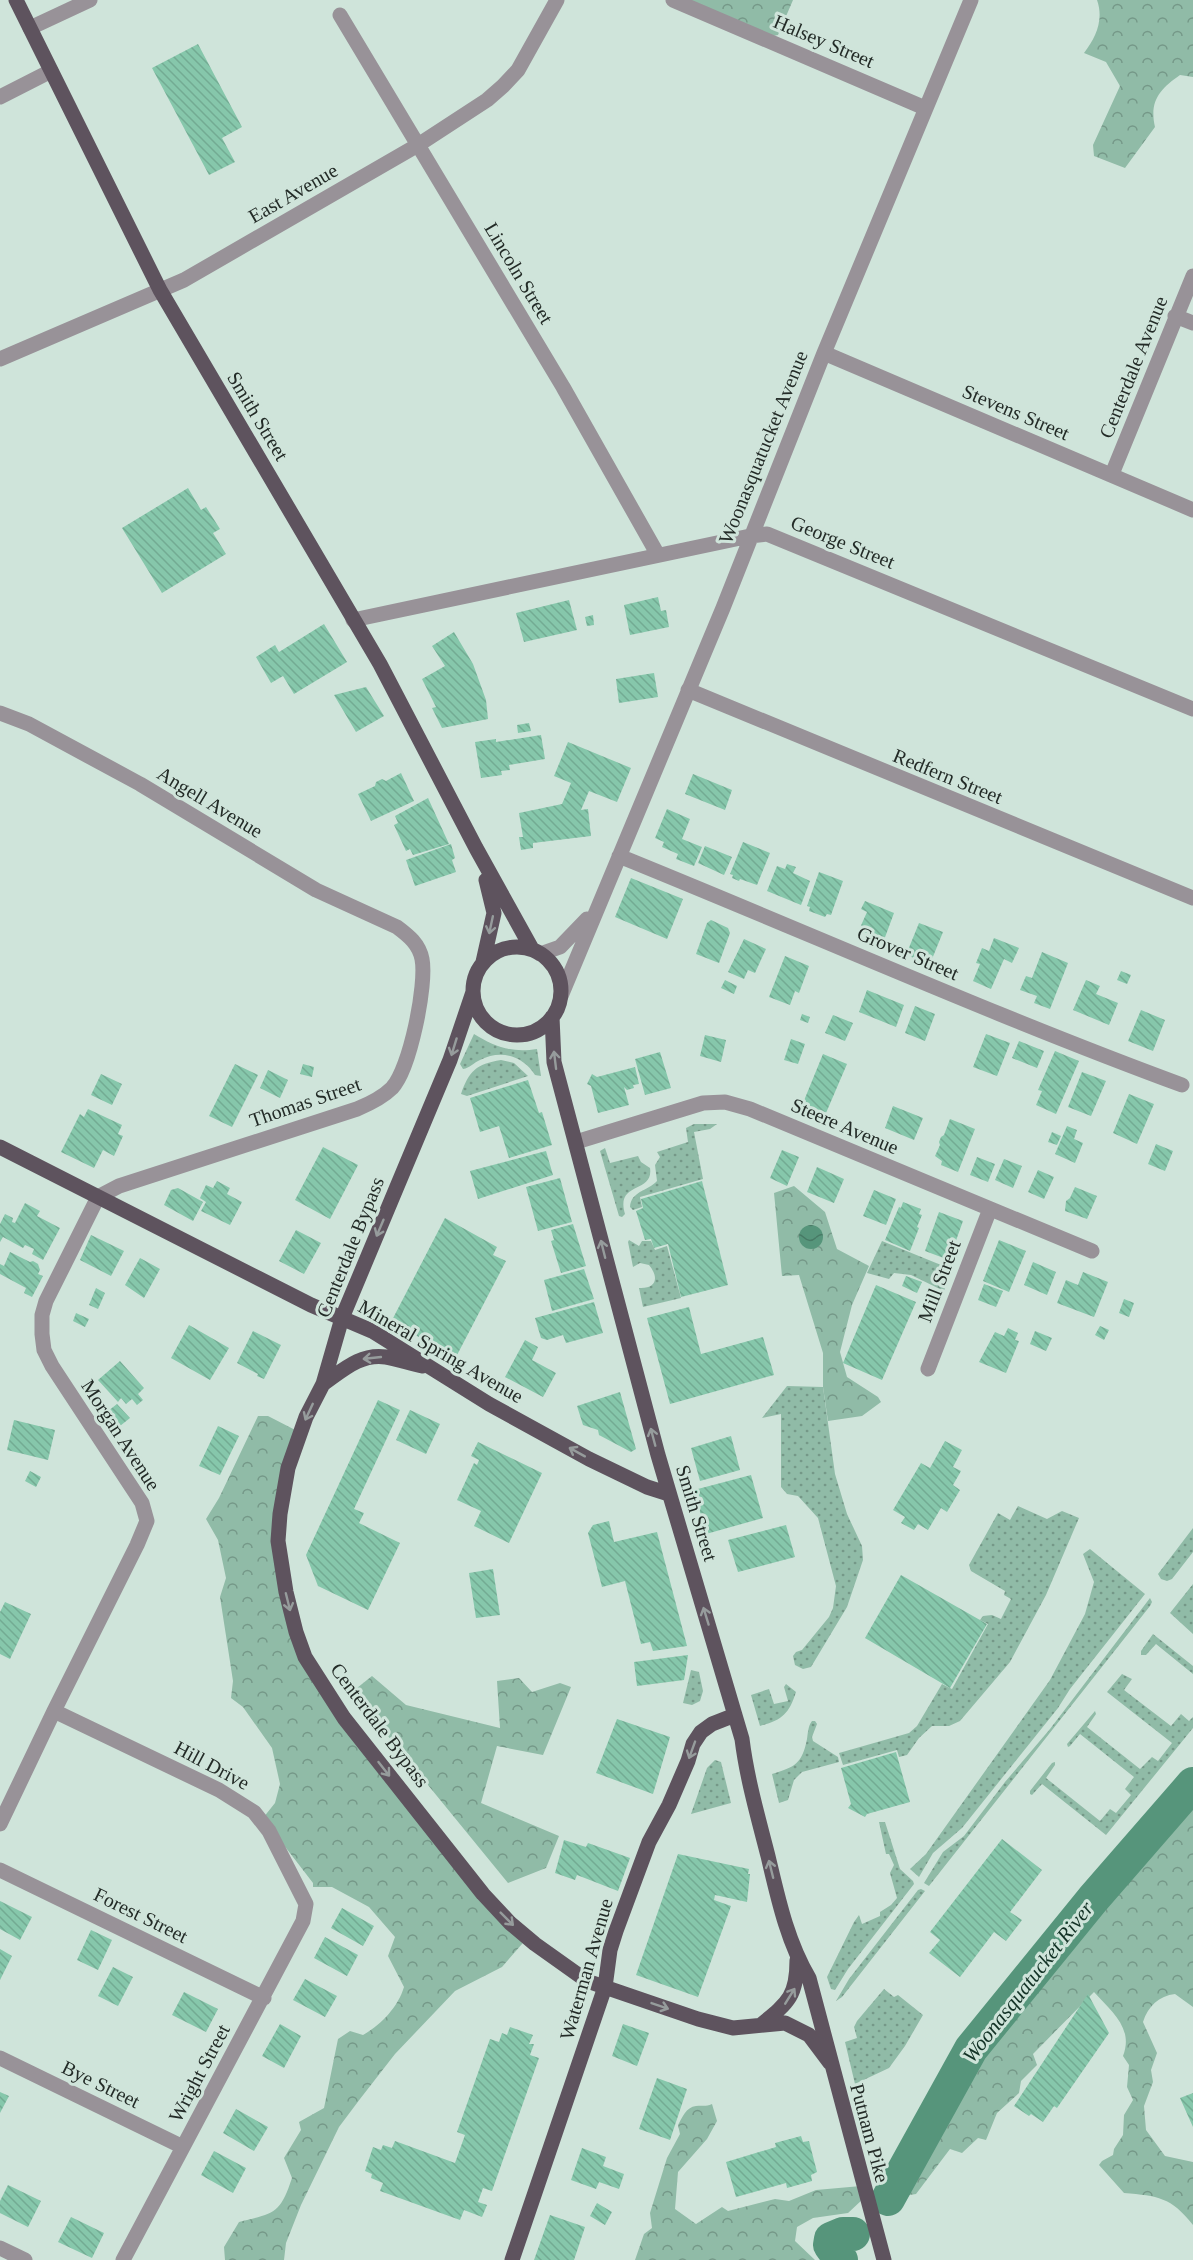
<svg xmlns="http://www.w3.org/2000/svg" width="1193" height="2260" font-family="Georgia,serif">
<style>
.grass{fill:url(#grass-dots)}
.forest{fill:url(#forest-crowns)}
.water{fill:url(#water-waves)}
.lines{fill:none;stroke-linecap:round;stroke-linejoin:round}
.river{stroke:#56957b;stroke-width:34}
.building{fill:url(#building-back-hatch)}
.minor{stroke:#989298;stroke-width:15}
.major{stroke:#5e535e;stroke-width:15}
.oneway{stroke:#969c9c}
.labels{text-anchor:middle;stroke-width:6;stroke-linejoin:round;paint-order:stroke}
.street-label{font-size:20px;fill:#232b27;stroke:#cfe4da}
.water-label{font-size:21px;font-style:italic;fill:#133226;stroke:#cfe4da}
</style>
<defs>
<pattern id="grass-dots" width="8" height="8" patternUnits="userSpaceOnUse" patternTransform="scale(1.5)"><rect width="8" height="8" fill="#90bba7"/><path d="M2 2h.1M6 6h.1" fill="none" stroke="#759888" stroke-width="1.8" stroke-linecap="round"/></pattern>
<pattern id="forest-crowns" width="20" height="18" patternUnits="userSpaceOnUse" patternTransform="scale(1.5)"><rect width="20" height="18" fill="#90bba7"/><path d="M2 6a3 3 0 1 1 6 0M12 15a3 3 0 1 1 6 0" fill="none" stroke="#759888"/></pattern>
<pattern id="water-waves" width="16" height="10" patternUnits="userSpaceOnUse" patternTransform="scale(1.5)"><rect width="16" height="10" fill="#56957b"/><path d="M0 5q4-4 8 0t8 0" fill="none" stroke="#477a65"/></pattern>
<pattern id="building-back-hatch" width="6" height="6" patternUnits="userSpaceOnUse" patternTransform="scale(1.5)"><rect width="6" height="6" fill="#86c7ab"/><path d="M-1 5l2 2M0 0l6 6M5-1l2 2" fill="none" stroke="#73ab93"/></pattern>
</defs>
<rect width="100%" height="100%" fill="#cfe4da"/>
<path class="grass" d="M474 1034C495 1047 512 1053 537 1049L541 1076 535 1075C523 1056 501 1049 480 1060 473 1063 470 1068 463 1069L460 1064Z
M501 1060 514 1063 528 1076 467 1096 461 1094C469 1071 476 1064 501 1060Z
M694 1124H717L710 1129 694 1132 703 1179 640 1197 642 1207 633 1210 630 1207C631 1191 648 1191 657 1181L655 1165 660 1157 657 1152 688 1142 686 1128Z
M605 1148 610 1163 638 1156 641 1162 650 1168C654 1194 615 1181 625 1214L622 1217 619 1216 600 1151Z
M629 1240 639 1246 642 1241H651L655 1250 667 1246 681 1298 643 1307 639 1288C657 1289 659 1277 649 1265L640 1263 633 1267 628 1242Z
M882 1241 941 1265 940 1272 949 1276 944 1291 911 1275 894 1273 889 1279 867 1273Z
M787 1386 823 1387 835 1474 847 1514 862 1546 863 1560 847 1607 811 1667 803 1669 795 1665 793 1656 796 1652 802 1650 829 1617 833 1608 836 1586 818 1518 798 1496 787 1494 781 1487V1414L762 1418Z
M1018 1506 1047 1519 1062 1511 1079 1518 1046 1595 1010 1662 960 1721 949 1726H932L919 1738 907 1755 899 1757 897 1750 843 1765 839 1753 909 1733 917 1726 942 1684 952 1689 988 1624 980 1620 983 1616 992 1615 1001 1619 1011 1599 1004 1595 1005 1591 971 1571 969 1565 998 1513 1010 1520Z
M1193 1528V1552L1172 1579 1167 1581 1161 1579 1158 1574Z
M1090 1549 1145 1594 1070 1689 1058 1708 962 1828 933 1853 919 1877 910 1869 926 1854 1050 1680 1085 1614 1094 1582 1083 1554Z
M1193 1584V1634L1170 1613Z
M1150 1598 1152 1602 1150 1606 929 1886 924 1883 943 1852 964 1836 1005 1782 1050 1729Z
M1153 1634 1193 1666V1674L1156 1644 1146 1655H1141V1651Z
M691 1670 699 1672 703 1691 700 1701 692 1705 683 1703Z
M1122 1674 1132 1679 1124 1690 1171 1726 1181 1714 1189 1721 1193 1717V1728L1106 1835 1042 1784 1032 1795 1030 1794V1791L1052 1763 1055 1762V1765L1046 1778 1100 1821 1110 1809 1116 1813 1131 1795 1125 1789 1134 1777 1080 1734 1070 1746 1068 1747 1067 1744 1095 1711 1096 1714 1087 1727 1140 1769 1152 1757 1158 1761 1172 1743 1107 1692Z
M786 1684 796 1692C789 1714 782 1720 760 1726L751 1695 769 1689 774 1704 788 1701 784 1687Z
M812 1721H815L817 1724 812 1737 813 1741 838 1757 839 1762 802 1772 794 1780 788 1800 779 1803 772 1774C795 1767 802 1764 807 1739 808 1733 808 1726 812 1721Z
M715 1760 721 1762 731 1803 691 1814 707 1768Z
M879 1822H885L900 1869 913 1881 914 1884 848 1969 835 1990 831 1989 827 1977 854 1922 859 1915 862 1924 880 1916V1912L891 1905 897 1898 890 1873 894 1865 889 1854H886Z
M921 1889 925 1891 842 1997 836 2001 849 1979 918 1890Z
M884 1989 894 1997 898 1995 923 2015 905 2046 889 2068 855 2084 845 2042 857 2038 854 2027 857 2021Z"/>
<path class="forest" d="M689 0H793L778 35 773 36Z
M1097 0H1193V77L1180 75C1160 89 1149 101 1155 127L1125 168 1094 156 1093 145 1120 86 1106 62 1084 53C1096 37 1104 20 1097 0Z
M794 1186 825 1212 837 1249 869 1266 852 1305 840 1352 847 1377 878 1397 881 1402 862 1416 828 1421 823 1387V1353L799 1275 782 1276 774 1193Z
M258 1416H268L303 1434 283 1518 285 1583 309 1651 336 1700 503 1908 529 1936 502 1967 455 1991 395 2054 360 2099 339 2127 301 2205 286 2243 284 2260H225L224 2247 239 2222C275 2213 280 2214 292 2178L284 2158 301 2130 299 2122 324 2108 338 2039 350 2031 363 2035C381 2025 398 2007 404 1987L388 1956 395 1937 369 1907 332 1887H313V1883L263 1818 275 1803 280 1784 272 1748 243 1707 231 1698 233 1681 220 1597 226 1578 218 1540 206 1519 219 1498Z
M372 1676 406 1705 500 1728 497 1681 519 1678 532 1692 560 1683 571 1687 543 1755 497 1746 481 1803 559 1836 546 1868 508 1883 352 1692Z
M1193 1790V2007L1175 1994C1159 1996 1148 2006 1143 2022L1157 2053 1151 2070 1153 2082 1144 2106 1146 2130 1165 2156 1193 2162V2225C1171 2197 1158 2196 1124 2193L1099 2165 1102 2161 1113 2155 1114 2149 1123 2135 1124 2115 1133 2100 1127 2087 1129 2065 1123 2056C1134 2028 1111 2011 1094 1992L1033 2054 1037 2065 1021 2081 1019 2093 997 2113 986 2140 978 2138 962 2153 950 2149 916 2194 885 2199 913 2161 998 2021 1082 1912Z
M712 2104 717 2121 707 2139 678 2172 675 2209 696 2224 722 2207 728 2211 775 2199 789 2201 816 2190 861 2186 863 2199 848 2213 813 2218 797 2227 795 2241 815 2260H635L644 2234 652 2228 650 2213 667 2158 680 2134 678 2125C682 2118 686 2107 696 2106 703 2105 705 2107 712 2104Z"/>
<path class="water" d="M799 1237a12 12 0 1 1 24 0a12 12 0 1 1-24 0Z"/>
<g class="lines">
<path class="river" d="M888 2199 971 2049 1093 1899 1193 1784
M841 2260 830 2245 831 2239 843 2234H853"/>
</g>
<path class="building" d="M198 44 242 127 222 138 235 162 209 175 152 68Z
M188 488 201 510 206 507 220 529 213 533 226 554 162 593 122 528Z
M658 597 661 611 666 610 669 627 630 635 624 605Z
M569 600 577 630 524 642 516 613Z
M593 615 594 625 587 626 585 617Z
M324 624 347 662 294 694 283 676 271 683 256 657 275 645 279 652Z
M454 632 473 664 486 700 488 719 442 728 432 708 436 707 422 679 445 666 432 646Z
M654 673 658 697 619 703 616 679Z
M366 687 384 716 356 732 334 695Z
M529 723 531 731 518 733 517 725Z
M541 735 545 759 509 765 510 770 501 771 502 775 481 778 475 742 496 739V742Z
M568 742 631 768 617 802 589 791 581 810 588 809 591 836 533 843V848L521 850 519 837H523L519 813 562 804 571 783 554 776Z
M401 773 414 801 371 821 358 794 375 786 376 782 382 779 386 781Z
M693 774 732 790 725 810 685 794Z
M428 798 449 844 413 855 410 849 406 851 394 825 398 823 395 816Z
M667 809 690 819 682 839 702 847 694 866 676 859 678 854 662 847 664 842 655 838Z
M743 842 770 853 757 885 740 879 739 881 732 878 733 875 730 874Z
M451 844 455 858 452 860 456 872 415 886 406 860Z
M705 846 732 857 724 875 698 863Z
M787 864 796 867 793 873 810 881 801 905 767 891 777 866 785 869Z
M819 872 843 881 831 915 827 914 825 917 809 911 810 907 807 906Z
M631 878 683 899 667 939 615 917Z
M865 901 894 913 884 940 859 930 867 912 861 909Z
M711 920 728 928 730 933 719 963 696 954 707 923Z
M919 923 943 932 930 964 906 955Z
M994 938 1019 948 1012 963 1004 959 991 989 973 981 980 964 976 963 982 948 989 951Z
M744 939 766 949 755 973 748 970 744 979 728 972Z
M1042 952 1068 963 1050 1009 1034 1003 1037 996 1020 990 1026 976 1032 978Z
M785 956 809 966 799 993 795 991 790 1005 769 997Z
M1121 971 1131 975 1127 984 1117 980Z
M725 980 737 986 734 994 721 988Z
M1086 980 1100 986 1096 994 1118 1003 1109 1025 1073 1010Z
M867 990 904 1005 896 1027 859 1012Z
M915 1006 935 1014 925 1041 905 1033Z
M1141 1010 1165 1020 1153 1051 1128 1041Z
M802 1014 810 1017 808 1023 800 1020Z
M833 1015 853 1023 845 1041 825 1033Z
M986 1034 1010 1043 997 1076 973 1067Z
M705 1035 726 1040 721 1062 700 1056Z
M791 1039 805 1044 798 1064 784 1060Z
M1019 1041 1044 1051 1037 1068 1012 1058Z
M1055 1051 1079 1061 1056 1114 1036 1105 1042 1091 1038 1090Z
M660 1052 671 1088 645 1095 635 1059Z
M823 1054 847 1064 826 1113 803 1103Z
M235 1064 258 1075 232 1127 209 1116Z
M303 1064 314 1067 312 1077 300 1074Z
M635 1067 639 1084 633 1085 634 1088 627 1090 624 1087 629 1105 598 1113 591 1086 587 1084 592 1074 597 1077Z
M268 1070 288 1080 280 1098 260 1088Z
M1082 1072 1106 1081 1091 1116 1068 1107Z
M101 1074 122 1084 112 1105 91 1095Z
M528 1080 539 1113 542 1112 552 1145 509 1158 499 1126 480 1132 470 1098Z
M1129 1094 1154 1104 1137 1144 1113 1133Z
M893 1106 923 1118 914 1140 885 1128Z
M88 1109 122 1125 118 1134 123 1136 114 1156 103 1150 94 1168 61 1152 80 1114 84 1117Z
M950 1119 975 1129 958 1172 941 1165 942 1161 935 1156 940 1145 939 1142 941 1137 944 1135Z
M1067 1126 1077 1130 1074 1139 1083 1143 1075 1163 1055 1154Z
M1052 1132 1061 1136 1057 1145 1048 1142Z
M1156 1144 1173 1151 1165 1171 1148 1164Z
M323 1147 358 1165 330 1219 295 1200Z
M782 1150 799 1157 787 1186 770 1178Z
M546 1151 553 1175 478 1199 470 1171Z
M977 1157 995 1164 988 1182 970 1175Z
M1004 1159 1022 1166 1013 1188 995 1180Z
M817 1167 844 1179 834 1203 807 1192Z
M1038 1170 1054 1177 1044 1199 1028 1192Z
M560 1178 572 1222 538 1231 526 1187Z
M217 1181 230 1188 227 1194 242 1202 230 1225 201 1211 206 1202 200 1198 206 1185 213 1188Z
M702 1181 728 1285 681 1297 668 1244 654 1248 651 1239 645 1240 636 1211 643 1208 641 1199Z
M1075 1187 1097 1196 1087 1219 1065 1211 1066 1201 1070 1198Z
M178 1188 203 1202 193 1221 164 1205 171 1190Z
M874 1190 896 1199 886 1225 863 1216Z
M903 1202 921 1209 919 1214 922 1215 917 1227 919 1228 910 1251 885 1240 899 1207 901 1208Z
M25 1203 40 1211 37 1216 60 1228 43 1260 32 1254 34 1249 25 1245 23 1248 3 1237 0 1242V1224L5 1214 13 1218 12 1222 15 1223Z
M939 1212 963 1221 949 1260 925 1251Z
M445 1218 497 1247 493 1255 506 1261 456 1357 391 1322Z
M573 1224 586 1266 561 1273 551 1241 554 1240 551 1230Z
M296 1230 321 1243 304 1274 279 1261Z
M91 1235 124 1251 111 1276 80 1260Z
M999 1240 1026 1251 1009 1292 983 1281Z
M10 1252 30 1262 33 1261 38 1264 40 1270 38 1274 43 1276 32 1297 24 1293 26 1288 0 1274V1264L4 1266Z
M140 1258 160 1269 144 1298 125 1285Z
M1033 1262 1056 1272 1047 1295 1024 1285Z
M584 1269 594 1299 552 1311 544 1280Z
M1083 1272 1108 1282 1094 1317 1057 1303 1066 1280 1078 1285Z
M906 1276 922 1282 917 1293 902 1286Z
M984 1284 1003 1291 996 1307 978 1300Z
M876 1285 916 1302 882 1380 843 1363Z
M96 1288 105 1293 98 1309 89 1305Z
M1124 1299 1134 1303 1129 1317 1119 1313Z
M594 1302 603 1333 566 1343 563 1335 547 1340 541 1338 535 1318Z
M689 1307 701 1354 763 1337 774 1375 670 1404 647 1318Z
M76 1313 89 1319 85 1327 73 1321Z
M189 1325 229 1348 210 1380 171 1358Z
M1100 1326 1109 1330 1104 1340 1095 1335Z
M1008 1328 1018 1333 1015 1340 1019 1341 1006 1373 979 1362 995 1332 1004 1336Z
M253 1331 281 1345 264 1379 257 1376 258 1374 237 1363Z
M1035 1331 1052 1338 1046 1351 1030 1344Z
M525 1340 538 1347 532 1360 556 1373 543 1397 505 1377Z
M120 1361 144 1388 138 1394 143 1400 137 1405 132 1399 126 1404 121 1398 118 1402 98 1380Z
M620 1392 636 1449 631 1452 599 1435 598 1430 583 1425 577 1406Z
M378 1400 400 1410 354 1509 364 1513 359 1523 400 1543 368 1610 318 1586 306 1555Z
M117 1404 130 1418 120 1426 108 1411Z
M410 1410 440 1424 426 1454 396 1440Z
M14 1420 55 1430 48 1460 7 1450Z
M218 1426 239 1436 220 1475 199 1466Z
M731 1436 740 1470 700 1481 691 1448Z
M945 1441 962 1450 953 1467 961 1471 953 1485 960 1490 947 1512 941 1508 928 1530 918 1524 914 1530 901 1523 905 1517 893 1510 921 1463 930 1468Z
M478 1442 542 1473 509 1543 474 1526 481 1511 457 1500 474 1463 477 1465 479 1460 471 1456Z
M30 1471 41 1477 36 1487 25 1481Z
M751 1475 763 1518 706 1534 694 1490Z
M609 1521 614 1542 657 1532 687 1646 653 1651 650 1642 641 1644 625 1581 602 1587 588 1533 593 1525Z
M786 1525 795 1557 738 1572 728 1540Z
M493 1569 500 1615 476 1618 469 1573Z
M901 1575 987 1624 950 1688 865 1638Z
M5 1602 31 1614 10 1659 0 1654V1612Z
M688 1655 684 1680 637 1686 634 1662Z
M617 1719 670 1737 653 1794 596 1773Z
M896 1752 910 1802 867 1814 865 1817 848 1808 851 1804 841 1768Z
M1002 1839 1042 1870 1010 1912 1022 1920 1006 1941 994 1932 960 1977 929 1953 940 1940 930 1932Z
M564 1840 586 1847 588 1843 630 1858 618 1891 577 1875 575 1880 555 1873Z
M678 1854 749 1869 748 1874H750L747 1902 715 1895 714 1900 731 1906 698 1997 636 1975Z
M0 1901 32 1917 20 1940 0 1929Z
M342 1908 374 1926 363 1946 331 1928Z
M91 1930 112 1940 98 1970 77 1960Z
M325 1937 358 1955 347 1976 314 1958Z
M0 1949 12 1956 0 1980Z
M113 1967 133 1977 118 2006 98 1996Z
M305 1979 337 1996 325 2017 293 2000Z
M184 1992 218 2009 206 2032 172 2015Z
M1088 1994 1109 2033 1057 2108 1054 2106 1043 2122 1031 2114 1029 2116 1014 2106Z
M280 2024 301 2036 284 2068 262 2056Z
M623 2024 649 2033 637 2066 612 2056Z
M510 2027 533 2035 529 2044H534L530 2055 539 2058 492 2191 483 2188 478 2202 487 2205 482 2217 464 2210 460 2220 380 2191 383 2183 371 2178 372 2174 365 2171 373 2147 381 2150 383 2145 392 2148 395 2141 455 2163 465 2135 457 2132 490 2039 499 2042 502 2033 507 2035Z
M657 2078 687 2089 670 2140 639 2129Z
M0 2092 9 2096 0 2113Z
M1193 2093V2127L1180 2098Z
M236 2109 268 2127 254 2151 223 2133Z
M801 2136 803 2142 809 2141 817 2172 811 2175 812 2181 787 2188 786 2183 736 2197 726 2162 776 2147 775 2143Z
M582 2148 606 2157 603 2166 624 2174 619 2189 599 2182 596 2189 571 2180Z
M214 2151 246 2168 233 2193 201 2175Z
M8 2185 41 2201 28 2227 0 2213V2201Z
M597 2203 612 2212 605 2225 590 2216Z
M550 2215 585 2227 574 2260H534Z
M71 2217 104 2233 92 2258 58 2242Z"/>
<g class="lines">
<path class="minor" d="M673 0 925 108
M340 15 563 387 658 555
M30 28 90 0
M0 97 51 71
M1175 316 1193 323
M824 353 1193 510
M0 359 184 280 418 145 487 100 503 86 518 70 557 0
M1112 474 1193 276
M353 620 750 536 767 534 1193 709
M688 690 1193 898
M0 713 29 724 140 784 316 890 397 927C409 936 419 944 422 959 427 984 410 1069 392 1088 383 1097 369 1104 357 1109L119 1186 98 1197 46 1301 42 1315V1334L44 1350 52 1366 142 1503 147 1521 137 1545 54 1711 0 1824
M619 856C807 932 992 1015 1182 1085
M540 954 560 947 587 919
M561 996 723 608 824 353 971 0
M576 1142 703 1103 725 1102 750 1109 1092 1251
M928 1369 990 1209
M54 1711 219 1790 254 1812 269 1831 306 1904 303 1921 123 2260
M0 1870 264 1998
M0 2058 183 2147
M0 2248 25 2260"/>
<path class="major" d="M16 0 160 290 380 664 476 848 532 949
M473 991a44 44 0 1 1 88 0a44 44 0 1 1-88 0Z
M483 962 494 913 486 880
M473 992 450 1060 342 1318 323 1384 306 1417 288 1468 280 1514 278 1541 286 1592 296 1632 305 1657 344 1718 483 1894 510 1923 535 1944 587 1981 698 2019 733 2028 785 2023 809 2035 830 2063
M552 1017 554 1062 658 1455 742 1739C747 1779 758 1817 768 1856 778 1898 787 1941 809 1978L884 2260
M0 1147 311 1305 372 1331 489 1404 589 1459 647 1487 669 1494
M323 1384C343 1370 361 1353 386 1357 399 1359 411 1364 423 1366
M762 2024C789 2002 797 1995 797 1960
M512 2260 605 1987 610 1950 616 1931 649 1842 669 1805 688 1761 693 1744 701 1732 712 1724 735 1715"/>
</g>
<defs><path id="oneway-shaft" d="M-6 0H5M1.5-3L5.5 0L1.5 3" fill="none" stroke-width="1.6" stroke-linecap="round" stroke-linejoin="round" transform="scale(1.5)"/></defs>
<g class="oneway">
<use href="#oneway-shaft" transform="translate(491 925) rotate(102)"/>
<use href="#oneway-shaft" transform="translate(454 1047) rotate(107)"/>
<use href="#oneway-shaft" transform="translate(555 1060) rotate(-97)"/>
<use href="#oneway-shaft" transform="translate(380 1228) rotate(113)"/>
<use href="#oneway-shaft" transform="translate(603 1249) rotate(-104)"/>
<use href="#oneway-shaft" transform="translate(372 1358) rotate(174)"/>
<use href="#oneway-shaft" transform="translate(309 1412) rotate(115)"/>
<use href="#oneway-shaft" transform="translate(653 1437) rotate(-105)"/>
<use href="#oneway-shaft" transform="translate(577 1452) rotate(-151)"/>
<use href="#oneway-shaft" transform="translate(288 1602) rotate(76)"/>
<use href="#oneway-shaft" transform="translate(706 1616) rotate(-107)"/>
<use href="#oneway-shaft" transform="translate(692 1750) rotate(110)"/>
<use href="#oneway-shaft" transform="translate(384 1769) rotate(52)"/>
<use href="#oneway-shaft" transform="translate(771 1869) rotate(-104)"/>
<use href="#oneway-shaft" transform="translate(507 1919) rotate(45)"/>
<use href="#oneway-shaft" transform="translate(790 1996) rotate(-58)"/>
<use href="#oneway-shaft" transform="translate(660 2006) rotate(19)"/>
</g>
<g class="labels">
<g class="street-label">
<text transform="translate(824 41) rotate(23)" y="7">Halsey Street</text>
<text transform="translate(293 193) rotate(-30)" y="7">East Avenue</text>
<text transform="translate(519 273) rotate(59)" y="7">Lincoln Street</text>
<text transform="translate(1133 367) rotate(-68)" y="7">Centerdale Avenue</text>
<text transform="translate(1016 412) rotate(23)" y="7">Stevens Street</text>
<text transform="translate(258 416) rotate(59)" y="7">Smith Street</text>
<text transform="translate(763 447) rotate(-68)" y="7">Woonasquatucket Avenue</text>
<text transform="translate(843 542) rotate(22)" y="7">George Street</text>
<text transform="translate(948 776) rotate(22)" y="7">Redfern Street</text>
<text transform="translate(210 802) rotate(31)" y="7">Angell Avenue</text>
<text transform="translate(908 953) rotate(23)" y="7">Grover Street</text>
<text transform="translate(305 1102) rotate(-19)" y="7">Thomas Street</text>
<text transform="translate(845 1126) rotate(23)" y="7">Steere Avenue</text>
<text transform="translate(350 1247) rotate(-68)" y="7">Centerdale Bypass</text>
<text transform="translate(939 1281) rotate(-69)" y="7">Mill Street</text>
<text transform="translate(441 1351) rotate(30)" y="7">Mineral Spring Avenue</text>
<text transform="translate(121 1435) rotate(57)" y="7">Morgan Avenue</text>
<text transform="translate(697 1513) rotate(73)" y="7">Smith Street</text>
<text transform="translate(380 1725) rotate(53)" y="7">Centerdale Bypass</text>
<text transform="translate(212 1765) rotate(28)" y="7">Hill Drive</text>
<text transform="translate(141 1915) rotate(26)" y="7">Forest Street</text>
<text transform="translate(586 1969) rotate(-74)" y="7">Waterman Avenue</text>
<text transform="translate(199 2073) rotate(-62)" y="7">Wright Street</text>
<text transform="translate(101 2084) rotate(26)" y="7">Bye Street</text>
<text transform="translate(870 2133) rotate(75)" y="7">Putnam Pike</text>
</g>
<g class="water-label">
<text transform="translate(1028 1982) rotate(-52)" y="7">Woonasquatucket River</text>
</g>
</g>
</svg>
